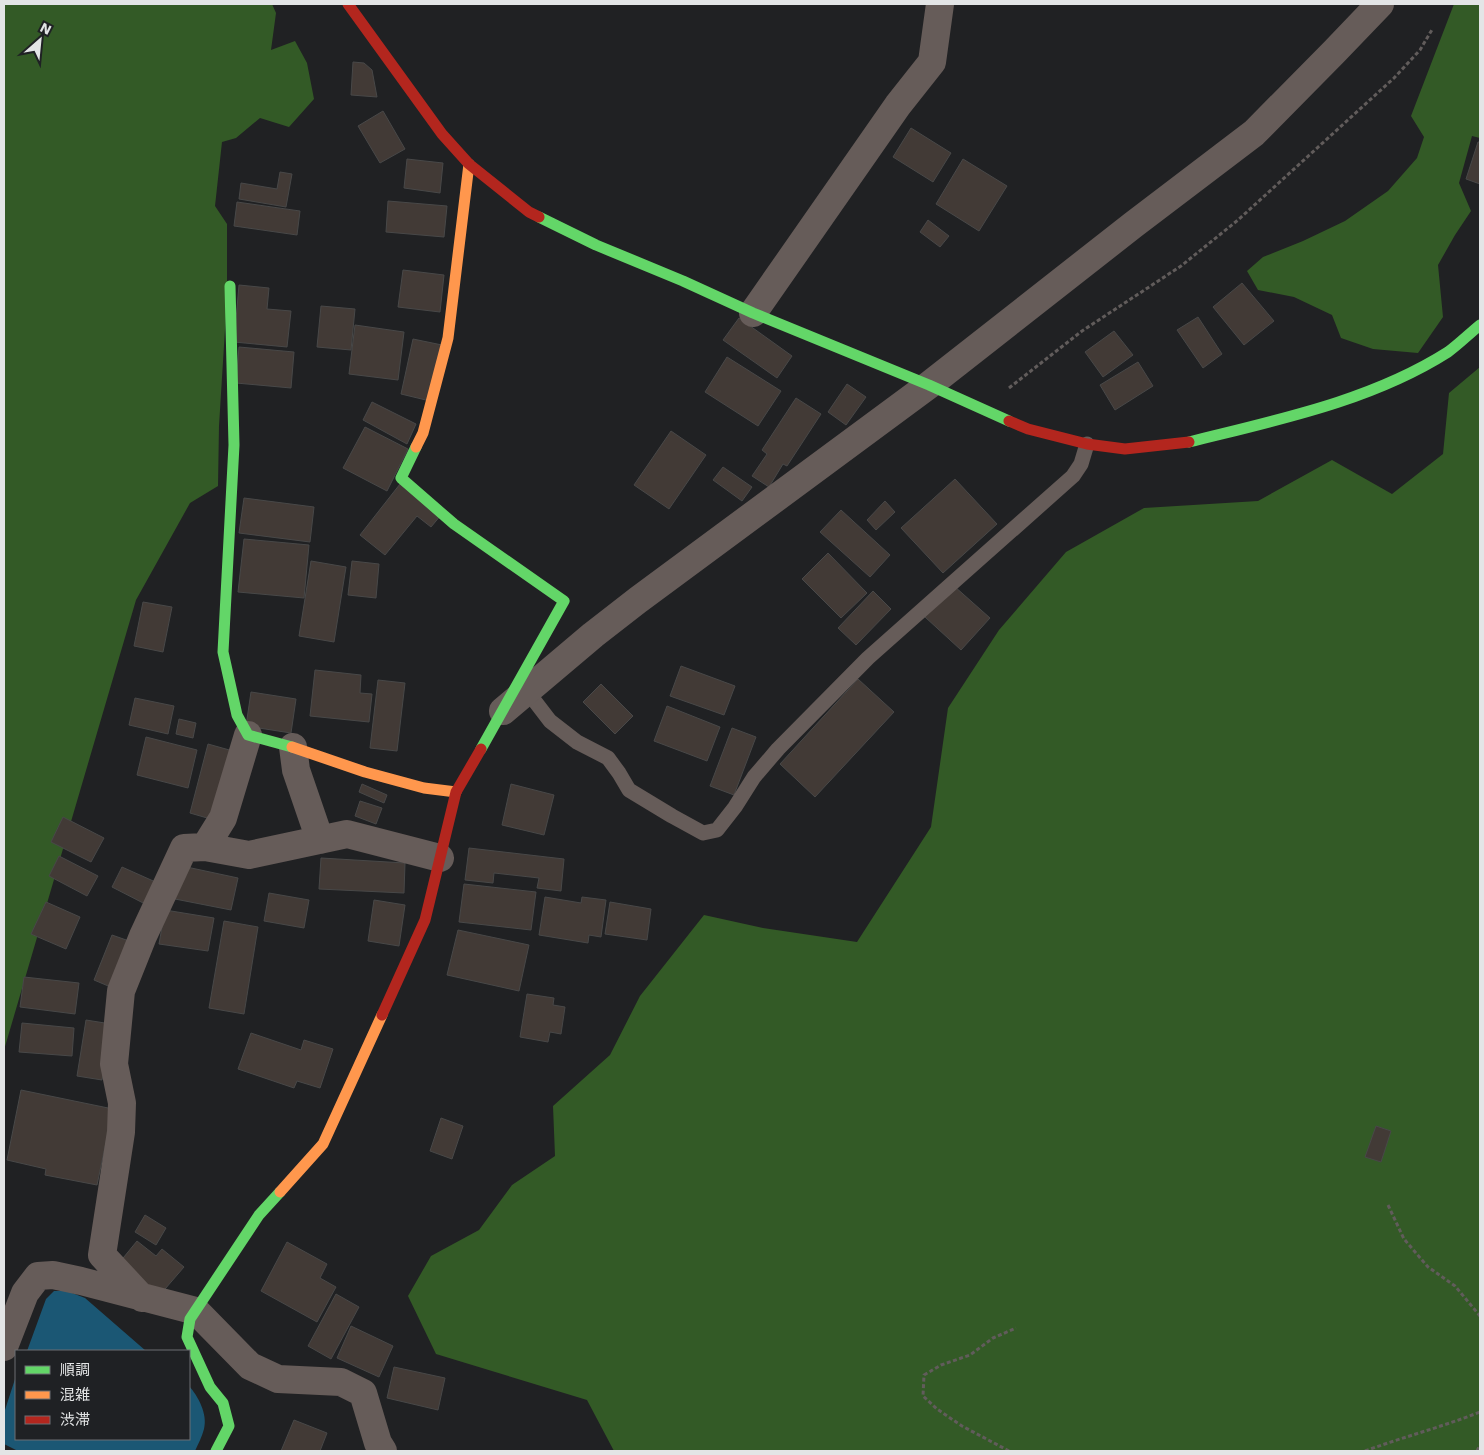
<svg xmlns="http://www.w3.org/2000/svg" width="1484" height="1455" font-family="'Work Sans','Noto Sans JP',sans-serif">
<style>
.forest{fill:#335a26}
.water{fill:#1b5774}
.building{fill:#423a36;stroke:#484848}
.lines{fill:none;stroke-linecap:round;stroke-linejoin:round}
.path{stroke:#615c5b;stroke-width:3;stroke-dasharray:4 2.5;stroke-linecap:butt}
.lane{stroke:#665c59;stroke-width:15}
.street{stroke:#665c59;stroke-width:28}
.fast{stroke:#63d668;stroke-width:11}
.slow{stroke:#ff974d;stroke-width:11}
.jam{stroke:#b3261e;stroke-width:11}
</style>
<rect width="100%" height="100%" fill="#202123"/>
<path class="forest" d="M4 4H272L276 13 271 50 295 41 307 63 314 99 289 127 260 118 236 138 222 142 215 206 227 224V297L219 426 218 486 190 503 136 600 4 1050Z
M1454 4H1480V138L1472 136 1459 183 1471 211 1455 235 1438 265 1443 317 1418 353 1373 349 1341 338 1332 315 1294 297 1258 290 1247 271 1263 257 1303 241 1345 221 1388 191 1417 158 1424 137 1411 116Z
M1480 367V1451H614L587 1400 436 1354 408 1296 431 1256 479 1230 512 1185 555 1156 553 1106 610 1055 640 996 704 915 763 928 857 942 931 827 948 708 999 630 1066 552 1144 508 1258 501 1332 460 1392 494 1443 454 1449 393Z"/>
<path class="water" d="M54 1291H67L85 1298 146 1351H27L46 1299Z
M16 1376V1439H189V1386C198 1396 208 1414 204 1429 202 1437 198 1444 195 1451H18L4 1444V1413Z"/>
<path class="building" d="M353 62 364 63 372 70 377 97 351 95Z
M383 111 405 149 380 163 358 126Z
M911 128 951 153 933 182 893 157Z
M1478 142H1480V184L1466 179Z
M407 159 443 163 440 193 404 188Z
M963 159 1007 186 979 231 936 204Z
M280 172 292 174 286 207 239 199 241 183 277 189Z
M388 201 447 206 444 237 386 232Z
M237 202 300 211 297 235 234 226Z
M928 220 949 236 940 247 920 232Z
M403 270 444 275 440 312 398 307Z
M1242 283 1274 321 1244 345 1213 307Z
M239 285 269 288 267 309 291 311 287 347 234 342Z
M321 306 355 309 351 350 317 347Z
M1198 317 1222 354 1203 368 1177 330Z
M739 318 792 356 777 378 723 340Z
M355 325 404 332 398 380 349 374Z
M1114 331 1133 355 1103 377 1085 352Z
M413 339 442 345 430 401 401 394Z
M239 347 294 352 291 388 236 383Z
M727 357 781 391 758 426 705 392Z
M1138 362 1153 386 1115 410 1100 385Z
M847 384 866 397 846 425 828 412Z
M796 398 821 414 787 466 783 464 769 487 752 476 767 454 762 450Z
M372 402 416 424 407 444 363 420Z
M365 427 408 449 387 491 343 468Z
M671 431 706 455 669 509 634 485Z
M723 467 752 487 742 501 713 480Z
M955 479 997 524 943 573 901 528Z
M400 484 441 515 431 527 417 516 385 555 360 535Z
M244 498 314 507 310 542 239 533Z
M885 501 895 512 876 530 867 520Z
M841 510 890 555 870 577 820 532Z
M244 539 309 545 304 598 238 592Z
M828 553 867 593 841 618 802 579Z
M311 561 346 567 334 642 299 636Z
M352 561 379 564 376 598 348 595Z
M954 586 990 618 961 650 925 617Z
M873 591 891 609 856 645 838 628Z
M143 602 172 607 163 652 134 646Z
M681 666 735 686 724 715 670 696Z
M315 670 361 675 360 693 372 694 369 722 310 716Z
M858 679 894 712 815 797 780 764Z
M378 680 405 683 397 751 370 748Z
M601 684 633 716 615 734 583 702Z
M251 692 296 699 291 733 246 726Z
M135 698 174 706 168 734 129 725Z
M667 706 720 727 707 761 654 741Z
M179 719 196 723 193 738 176 734Z
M732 728 756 737 734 795 710 786Z
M146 737 197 750 188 788 137 775Z
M208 744 233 751 214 820 190 813Z
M362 784 387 795 384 803 359 792Z
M511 784 554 795 544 835 502 825Z
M360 801 382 808 376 824 355 816Z
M63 817 104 838 91 862 51 842Z
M469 848 564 859 561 891 537 888 539 878 494 873 493 883 465 880Z
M59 856 98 876 87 896 49 876Z
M321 858 405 863 404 893 319 889Z
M182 866 238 878 231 910 175 899Z
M122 867 160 884 149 906 112 887Z
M464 884 536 892 531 930 459 922Z
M269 893 309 900 304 928 264 921Z
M545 897 581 903 582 897 606 900 601 937 589 935 588 943 539 935Z
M374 900 405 905 399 946 368 941Z
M46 902 80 917 66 949 31 934Z
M610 902 651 909 647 940 605 934Z
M165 910 214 918 208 951 159 944Z
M224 921 258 927 244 1014 209 1008Z
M458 930 529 945 519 991 447 975Z
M112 935 132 942 113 988 94 980Z
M24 977 79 983 75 1014 20 1007Z
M527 994 554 998 553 1005 565 1007 561 1034 550 1032 548 1042 520 1037Z
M86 1020 111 1024 102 1080 77 1076Z
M22 1023 74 1028 72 1056 19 1052Z
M251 1033 301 1050 304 1040 333 1049 320 1088 297 1081 294 1088 238 1069Z
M21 1090 113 1109 97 1185 45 1175 46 1169 7 1160Z
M441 1118 463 1126 452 1159 430 1151Z
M1376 1126 1391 1131 1381 1162 1365 1157Z
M145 1215 166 1228 156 1245 135 1232Z
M137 1241 156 1256 162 1249 184 1267 159 1296 119 1263Z
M287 1242 327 1264 320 1278 336 1287 317 1322 261 1291Z
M336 1294 359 1307 331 1359 308 1346Z
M351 1326 393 1346 379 1377 337 1358Z
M394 1367 445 1378 438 1410 387 1398Z
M294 1420 327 1433 320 1451H281Z"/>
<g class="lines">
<path class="path" d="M1009 388 1082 331 1181 266 1238 220 1394 78 1420 50 1433 28
M1388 1205 1404 1239 1428 1267 1455 1286 1480 1316
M1009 1451 962 1426 937 1409 923 1396 924 1375 941 1365 970 1355 993 1338 1016 1328
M1365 1451C1403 1437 1442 1427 1480 1412
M1477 1451 1480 1445"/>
<path class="lane" d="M527 691 550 721 577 742 608 758 619 773 629 790 672 816 703 833 717 830 735 807 754 777 778 749 868 658 1073 476 1081 464 1087 444"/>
<path class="street" d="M753 313 898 105 932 62 940 4
M503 711 593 635 638 600 929 385 1133 225 1254 133 1334 52 1380 4
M293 747 296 770 320 840
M205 847 249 855 347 834 440 858
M142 1298 102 1255 121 1132 122 1103 114 1064 121 991 143 936 184 848 205 847 223 818 248 735
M4 1347 25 1293 38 1276 53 1275 81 1281 196 1311 250 1366 278 1379 341 1382 363 1393 378 1443 383 1451"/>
<path class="fast" d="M539 217 596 245 683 281 753 313 929 385 1009 421
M230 286 234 445 223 652 237 715 248 735 292 747
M1189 442C1277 420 1371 401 1448 352 1459 344 1469 334 1480 325
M416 447 401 478 454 524 564 601 481 749
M216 1451 229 1426 223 1403 210 1387 187 1337 190 1319 259 1215 280 1192"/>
<path class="slow" d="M416 447 423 433 448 338 469 164
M292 747 365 772 424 788 456 792
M280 1192 323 1144 382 1015"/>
<path class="jam" d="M348 4 442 134 469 164 529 212 539 217
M1009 421 1028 429 1087 444 1125 449 1189 442
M382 1015 425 920 456 792 481 749"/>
</g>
<rect width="1484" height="1455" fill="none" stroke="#e3e5e6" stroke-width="10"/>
<rect x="15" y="1350" width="175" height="90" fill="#1f2124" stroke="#6d6f72"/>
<rect x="25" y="1366" width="25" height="8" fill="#63d668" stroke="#6d6f72"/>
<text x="60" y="1375" font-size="15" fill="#e3e5e6">順調</text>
<rect x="25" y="1391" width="25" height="8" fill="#ff974d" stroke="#6d6f72"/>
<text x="60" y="1400" font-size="15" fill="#e3e5e6">混雑</text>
<rect x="25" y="1416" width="25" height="8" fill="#b3261e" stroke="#6d6f72"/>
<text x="60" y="1425" font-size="15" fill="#e3e5e6">渋滞</text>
<g transform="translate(40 40) rotate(27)" stroke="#1f2124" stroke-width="4" paint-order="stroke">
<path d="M0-4L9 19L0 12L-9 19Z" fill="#e3e5e6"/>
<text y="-8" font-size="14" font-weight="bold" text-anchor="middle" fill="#e3e5e6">N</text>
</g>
</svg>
